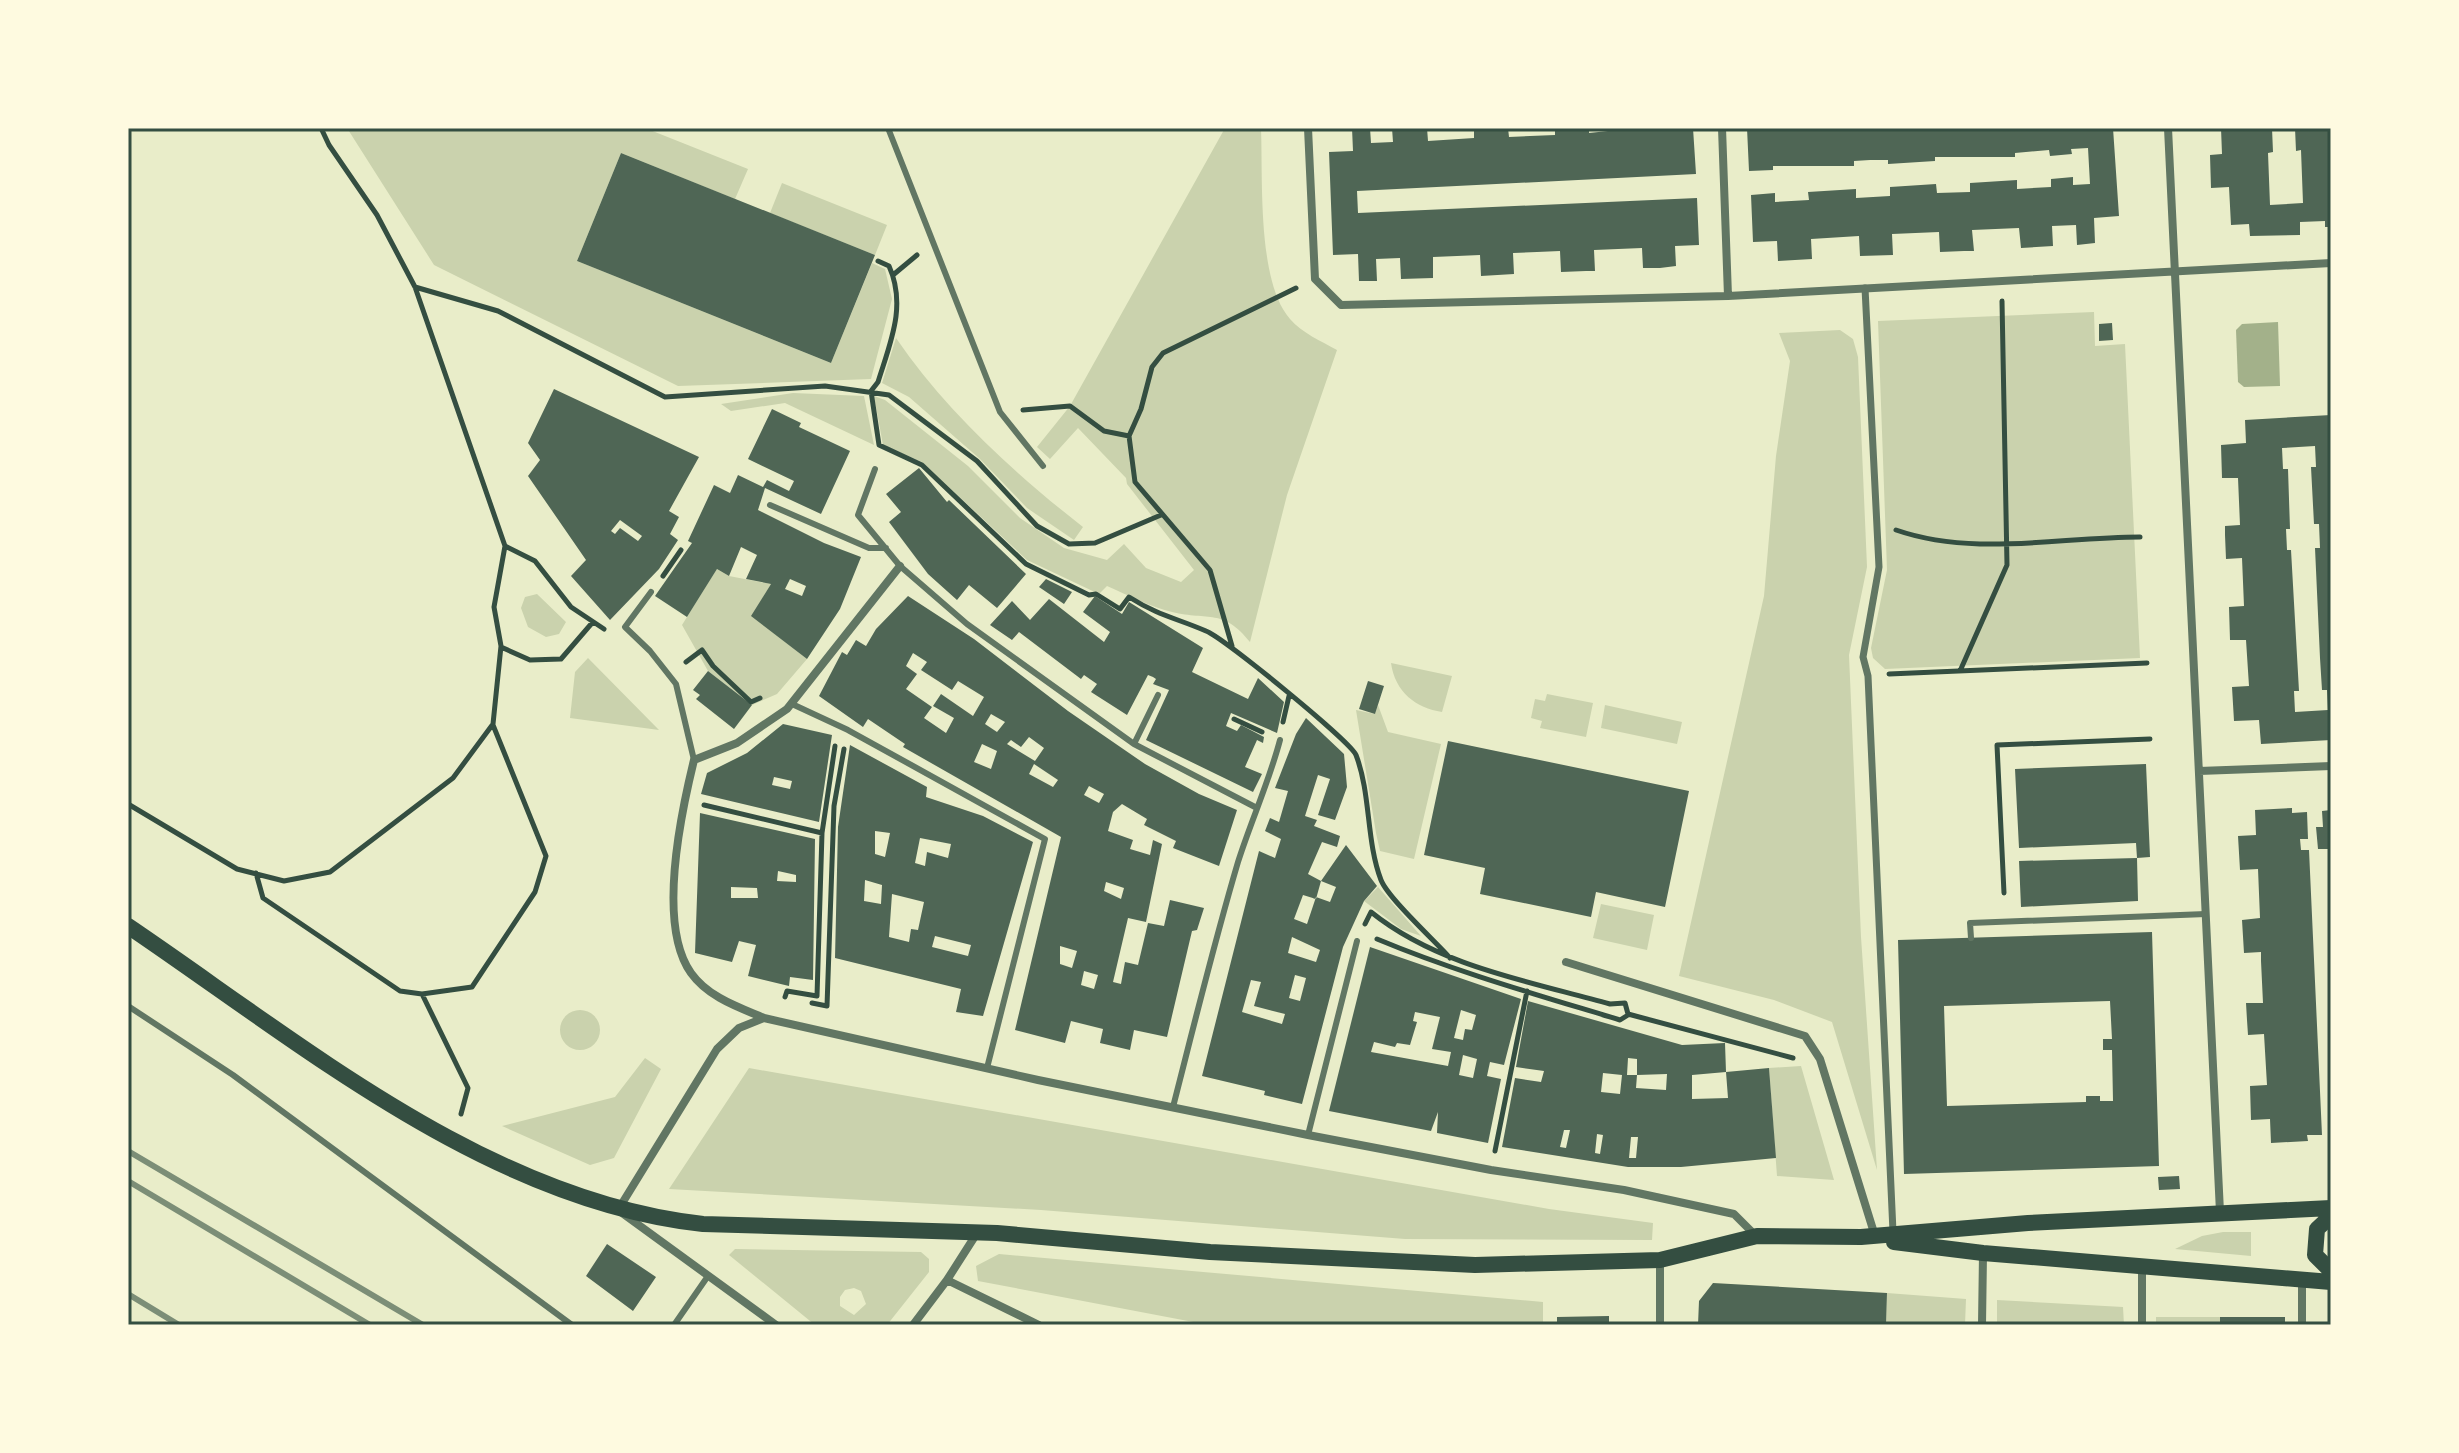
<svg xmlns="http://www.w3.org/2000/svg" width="2459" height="1453" font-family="'Source Serif 4',serif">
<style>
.green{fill:#cad2ad;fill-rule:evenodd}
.water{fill:#a3b18a}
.building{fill:#4f6655;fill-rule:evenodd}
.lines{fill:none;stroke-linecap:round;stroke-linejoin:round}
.path{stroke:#344e41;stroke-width:5}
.service{stroke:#617663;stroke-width:6}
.pedestrian{stroke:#617663;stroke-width:7}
.minor{stroke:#617663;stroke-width:8}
.secondary{stroke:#344e41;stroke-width:16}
.rail{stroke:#7c8e77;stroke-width:6}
.neatline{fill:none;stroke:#344e41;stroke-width:3}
</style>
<rect width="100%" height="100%" fill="#e9edc9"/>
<path class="green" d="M347 128H645L748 169 735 199 621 153 577 261 831 363 872 263 885 269 892 299 871 379 678 386 434 265Z
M1225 128H1261C1263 179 1257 282 1290 319 1302 333 1321 341 1337 350L1287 495 1250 642C1223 608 1209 621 1172 612 1150 607 1128 595 1107 586L1099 594 1027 560 922 462 883 445 874 396 885 400 968 466 1020 518 1064 548 1107 560 1124 544 1146 568 1181 582 1194 570 1127 484 1126 478 1078 428 1050 459 1037 447 1070 406Z
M782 183 887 225 875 255 770 213Z
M2094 312 2095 346 2125 344 2140 658 1885 669 1873 658 1871 648 1887 570 1878 321Z
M1840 330 1853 339 1858 357 1867 567 1849 655 1861 937 1877 1170 1832 1022 1774 1000 1679 976 1764 596 1776 456 1790 361 1779 333Z
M896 338C946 411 1014 473 1083 527L1074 540 1027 508 980 459 909 397 882 383Z
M793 393 864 396 874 445 785 403 731 411 721 404Z
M717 569 729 576 771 584 752 616 807 659 777 694 752 705 708 671 682 625Z
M537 594 566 622 559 634 546 637 528 627 521 608 525 597Z
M588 658 659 730 570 718 575 672Z
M1391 663 1452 676 1442 712C1416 708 1395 692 1391 663Z
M1547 694 1593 703 1586 737 1540 728 1542 721 1531 718 1535 699 1545 701Z
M1378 705 1388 732 1441 744 1414 859 1380 851 1376 833 1356 710 1375 714Z
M1605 705 1682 722 1677 744 1601 728Z
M1378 887 1421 936 1401 929 1364 901Z
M1601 904 1654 915 1647 950 1593 938Z
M560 1030a20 20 0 1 1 40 0a20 20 0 1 1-40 0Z
M645 1058 661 1069 614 1158 590 1165 502 1126 615 1097Z
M1801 1066 1834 1180 1777 1176 1769 1068Z
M749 1068 1549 1209 1653 1223 1652 1240 1405 1239 1041 1210 669 1189Z
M2223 1232H2251V1256L2175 1249 2202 1236Z
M735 1249 921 1252 929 1259V1272L887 1325H815L729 1255ZM854 1288 861 1291 866 1304 854 1315 840 1306V1297L845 1290Z
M999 1254 1543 1302V1325H1209L978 1281 976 1266Z
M1887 1293 1966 1299 1965 1325H1886Z
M1997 1300 2123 1307 2124 1325H1997Z
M2156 1317H2220V1325H2156Z"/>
<path class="water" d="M2278 322 2280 386 2244 387 2238 382 2236 330 2242 324Z"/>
<path class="building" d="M1352 128H1370L1371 143 1393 142 1392 128H1427L1428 141 1474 138V128H1508L1509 137 1555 135V128H1589V133L1636 128H1693L1696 174 1357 191 1358 213 1697 198 1699 245 1675 246 1676 266 1660 268H1643L1642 248 1594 250 1595 271H1586L1561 272 1560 251 1537 252 1513 253 1514 274 1481 276 1480 255 1457 256 1433 257V278L1401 279 1400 258 1376 259 1377 281H1359L1358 254 1333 255 1329 152 1353 151Z
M1747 128H2113L2119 216 2094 218 2095 243 2077 245 2076 225 2052 226 2053 246 2021 248 2019 228 1972 230 1974 251H1964L1940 252 1939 232 1892 234 1893 255 1860 256 1859 236 1811 239 1812 259 1778 261 1777 241 1753 242 1751 195 1775 193V202L1809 200 1808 192 1856 189V198L1890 196V187L1936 184 1937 193 1970 192V183L2017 180V189L2051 187V179L2073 177V185L2090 184 2088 148 2071 149 2072 154 2050 156 2049 150 2015 153V157H1935V161L1888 164V160H1870L1854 161V166H1773V170L1749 171Z
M2221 128H2272L2273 152 2268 153 2270 205 2303 203 2301 150 2296 151 2295 128H2331V227H2325V221L2300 222V235L2250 236 2249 224 2231 225 2229 187 2211 188 2210 155 2222 154Z
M621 153 875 255 831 363 577 261Z
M2112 323 2113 340 2099 341V324Z
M554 389 699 457 669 511 679 517 670 534 678 540 659 569 610 620 571 576 586 560 528 476 540 460 528 443ZM620 520 642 536 638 541 620 528 615 534 611 531Z
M772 409 801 423 799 427 850 451 821 514 765 488 758 510 824 543 861 557 840 609 807 659 751 616 771 584 746 579 757 555 741 547 729 576 717 569 687 617 655 596 692 543 688 541 714 485 730 493 738 475 763 487 767 480 789 491 794 481 748 459ZM790 579 806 586 802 596 785 589Z
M2331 415V740L2261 744 2259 720 2234 721 2232 687 2249 686 2246 640H2230L2229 607 2244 606 2242 558 2226 559 2225 535V526L2240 525 2238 478H2222L2221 445 2246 443 2245 420ZM2315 446 2316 467H2311L2314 524H2319L2320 548H2315L2320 658 2322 690H2327L2328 710 2295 712 2294 691H2299L2291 550H2287L2286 529H2290L2288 469H2283L2282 448Z
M919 468 947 502 949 500 1026 574 997 608 969 585 957 600 928 574 889 522 901 512 886 494Z
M1046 579 1072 592 1064 604 1039 587Z
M908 596 974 639 1068 711 1145 764 1199 794 1237 810 1219 866 1173 848 1176 841 1144 825 1147 819 1122 804 1113 812 1108 831 1133 840 1130 849 1150 855 1153 840 1162 844 1146 922 1128 918 1113 982 1121 984 1125 962 1138 965 1148 923 1164 926 1170 900 1204 908 1197 930 1192 931 1167 1037 1134 1030 1130 1050 1100 1043 1103 1029 1071 1021 1065 1043 1015 1030 1061 837 903 747 905 744 868 719 863 727 819 696 842 652 847 655 856 640 866 646 876 629ZM913 653 927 662 921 670 952 690 958 681 984 697 973 716 941 694 933 706 954 718 946 733 924 718 932 707 906 689 917 674 906 666ZM991 714 1005 722 997 732 985 724ZM1029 737 1044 748 1035 761 1007 744 1011 740 1021 747ZM982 744 997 751 991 769 974 762ZM1034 764 1058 780 1053 787 1029 774ZM1089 786 1104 794 1099 803 1084 795ZM1106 882 1124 888 1121 899 1104 891ZM1060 946 1077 951 1072 968 1060 964ZM1084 971 1098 975 1094 989 1081 985Z
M1095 596 1122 614 1129 602 1203 648 1192 672 1248 699 1258 678 1284 702 1277 733 1231 713 1226 726 1237 731 1241 725 1264 737 1263 743 1257 740 1245 767 1262 774 1253 792 1146 740 1169 690 1153 684 1156 679 1153 677 1148 675 1127 715 1091 692 1097 684 1084 675 1081 679 1019 632 1012 640 990 625 1012 601 1030 620 1049 599 1104 642 1110 632 1083 612Z
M708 671 752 705 734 729 696 699 700 695 693 690Z
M1368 681 1384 686 1375 714 1359 709Z
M1306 718 1344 754 1347 787 1335 820 1318 815 1330 779 1318 775 1305 816 1317 820 1314 826 1340 836 1337 847 1322 842 1308 874 1321 881 1316 899 1303 895 1294 919 1307 924 1316 897 1330 902 1336 887 1321 881 1346 845 1377 886 1364 901 1343 947 1302 1104 1264 1095 1265 1091 1202 1076 1259 851 1275 858 1281 839 1265 831 1270 818 1279 822 1288 791 1275 788 1296 734ZM1292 937 1320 950 1316 962 1288 953ZM1295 975 1306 978 1300 1001 1289 998ZM1251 980 1261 982 1254 1006 1285 1014 1282 1024 1242 1012Z
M783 724 832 735 819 822 701 794 707 773 747 753ZM774 777 792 781 790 789 772 785Z
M1448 741 1689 791 1665 907 1596 892 1591 917 1480 894 1485 868 1424 855Z
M850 745 927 787 926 797 983 816 1033 842 983 1016 956 1012 961 989 835 958 838 827ZM875 831 890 833 885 857 875 854ZM920 838 951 844 948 858 927 852 925 866 915 863ZM865 880 882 885 881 904 864 901ZM892 894 924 902 918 930 911 929 909 942 889 937ZM935 936 971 945 968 956 932 947Z
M2146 764 2150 857 2137 858 2138 901 2021 907 2019 861 2137 858 2136 843 2019 848 2015 769Z
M2292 808V813L2307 812 2308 839H2300L2301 850H2309L2322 1135H2307L2308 1141 2271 1143 2270 1119 2251 1120 2250 1086 2267 1085 2264 1034 2248 1035 2247 1020 2246 1003H2263L2261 961V952L2244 953 2242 920 2260 918 2258 869 2240 870 2238 836 2256 835 2255 810Z
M2331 810V849H2318L2316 827H2323L2322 811Z
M700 813 815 839 813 980 790 977 789 986 748 976 756 945 739 941 732 962 695 953ZM778 871 796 875V882L777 881ZM731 887 757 888 758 898H731Z
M2152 932 2159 1166 1904 1174 1898 940ZM2110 1001 2112 1039H2103V1050H2112L2113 1101H2100V1096H2086V1102L1947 1106 1944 1006Z
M1370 947 1521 999 1504 1065 1490 1062 1487 1076 1501 1079 1488 1143 1437 1133 1438 1112 1431 1131 1329 1111ZM1461 1010 1476 1015 1472 1030 1465 1029 1463 1040 1454 1038ZM1415 1012 1440 1017 1432 1049 1451 1052 1448 1066 1371 1052 1374 1042 1395 1047 1397 1043 1410 1045 1417 1022 1413 1021ZM1463 1055 1477 1059 1473 1078 1459 1075Z
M1528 1001 1682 1045 1725 1043 1726 1072 1692 1075V1099L1728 1098 1726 1072 1769 1068 1776 1158 1681 1167H1628L1502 1147 1515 1078 1541 1082 1544 1071 1516 1067ZM1628 1058 1637 1059V1075H1627ZM1603 1073 1622 1075 1620 1094 1601 1092ZM1667 1074 1666 1090 1636 1088 1637 1075ZM1564 1130H1570L1566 1148 1560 1147ZM1597 1134 1603 1135 1600 1154 1595 1153ZM1631 1137H1638L1636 1158H1629Z
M2179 1176 2180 1189 2159 1190 2158 1177Z
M607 1244 656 1277 633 1311 586 1276Z
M1713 1283 1887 1293 1886 1325H1698L1699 1301Z
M1609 1316V1325H1557V1317Z
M2220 1317H2285V1325H2220Z"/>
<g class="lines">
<path class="path" d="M321 128 329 145 377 215 415 287 505 546 535 561 571 607 604 629
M878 261 889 266C907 306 890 343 878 382L871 391 879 445 922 465 1026 564 1089 595 1096 594 1120 609 1129 597C1159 616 1176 618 1206 631 1224 638 1350 741 1356 755 1371 794 1366 841 1381 880 1388 898 1435 941 1450 958
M893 275 917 255
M415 287 498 311 665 397 825 386 889 395 977 461 1037 526 1069 544 1095 543 1161 515
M1023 410 1070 406 1104 431 1129 436
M1896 530C1974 557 2058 537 2140 537
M663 576 681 550
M1232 646 1210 570 1135 482 1129 436 1141 409 1152 367 1163 353 1296 288
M501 647 530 660 561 659 592 623
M686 662 702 650 713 666 751 702 760 698
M1960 671 2007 565 2002 301
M1889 674 2147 663
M1234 719 1262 732
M1283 722 1289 696
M128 804 237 869 284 881 330 872 453 778 493 724 501 646 494 607 505 546
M704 805 822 833
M256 873 263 898 400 991 422 994 468 1088 461 1114
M2004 893 1997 745 2150 739
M1365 924 1371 912C1438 966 1528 981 1610 1004L1625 1003 1628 1014
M1377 939C1456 972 1538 995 1620 1020L1628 1015
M422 994 472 987 535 892 546 856 493 725
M785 997 787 991 817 996 822 833 835 746
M812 1003 827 1006 834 806 844 749
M1628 1014 1793 1058
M1495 1151 1527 991"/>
<path class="service" d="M888 128 1000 412 1043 466
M875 469 858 515 900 566 967 624 1134 744 1255 807
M770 505 869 548H886
M651 592 625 627 650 651 676 684 694 760
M792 704 848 730 1045 839 987 1068
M1134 744 1158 695
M1971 938 1970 923 2206 914
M128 1006 233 1075 572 1325
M1173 1107C1194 1025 1214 943 1238 862 1251 821 1269 782 1280 740
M1308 1135 1357 941
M674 1325 708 1276"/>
<path class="pedestrian" d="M1865 288 1879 567 1863 657 1868 676 1893 1232"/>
<path class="minor" d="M1308 128 1315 279 1341 305 1728 296 2331 263
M1722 128 1728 296
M2168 128 2220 1212
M900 566 787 709 737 743 694 760C681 813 657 925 691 973 708 997 738 1007 764 1018L1038 1080 1308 1135 1491 1170 1624 1190 1734 1214 1756 1236
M2199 771 2331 766
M1566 962 1805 1036 1820 1059 1875 1236
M764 1018 739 1028 717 1049 618 1210 776 1325
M977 1233 947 1280 1039 1325
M1660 1261V1325
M913 1325 947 1280
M1982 1325 1983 1254
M2142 1325V1266
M2302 1325V1281"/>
<path class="secondary" d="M128 926C301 1043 489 1201 703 1224L997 1233 1210 1252 1475 1265 1660 1260 1757 1236 1861 1237 2028 1223 2331 1208
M2331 1216 2317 1229 2315 1255 2331 1271
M1894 1242 1983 1253 2331 1282"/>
<path class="rail" d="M128 1151 423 1325
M128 1181 370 1325
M128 1294 179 1325"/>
</g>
<rect width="2459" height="1453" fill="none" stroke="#fefae0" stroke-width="260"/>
<rect x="130" y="130" width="2199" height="1193" class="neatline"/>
</svg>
